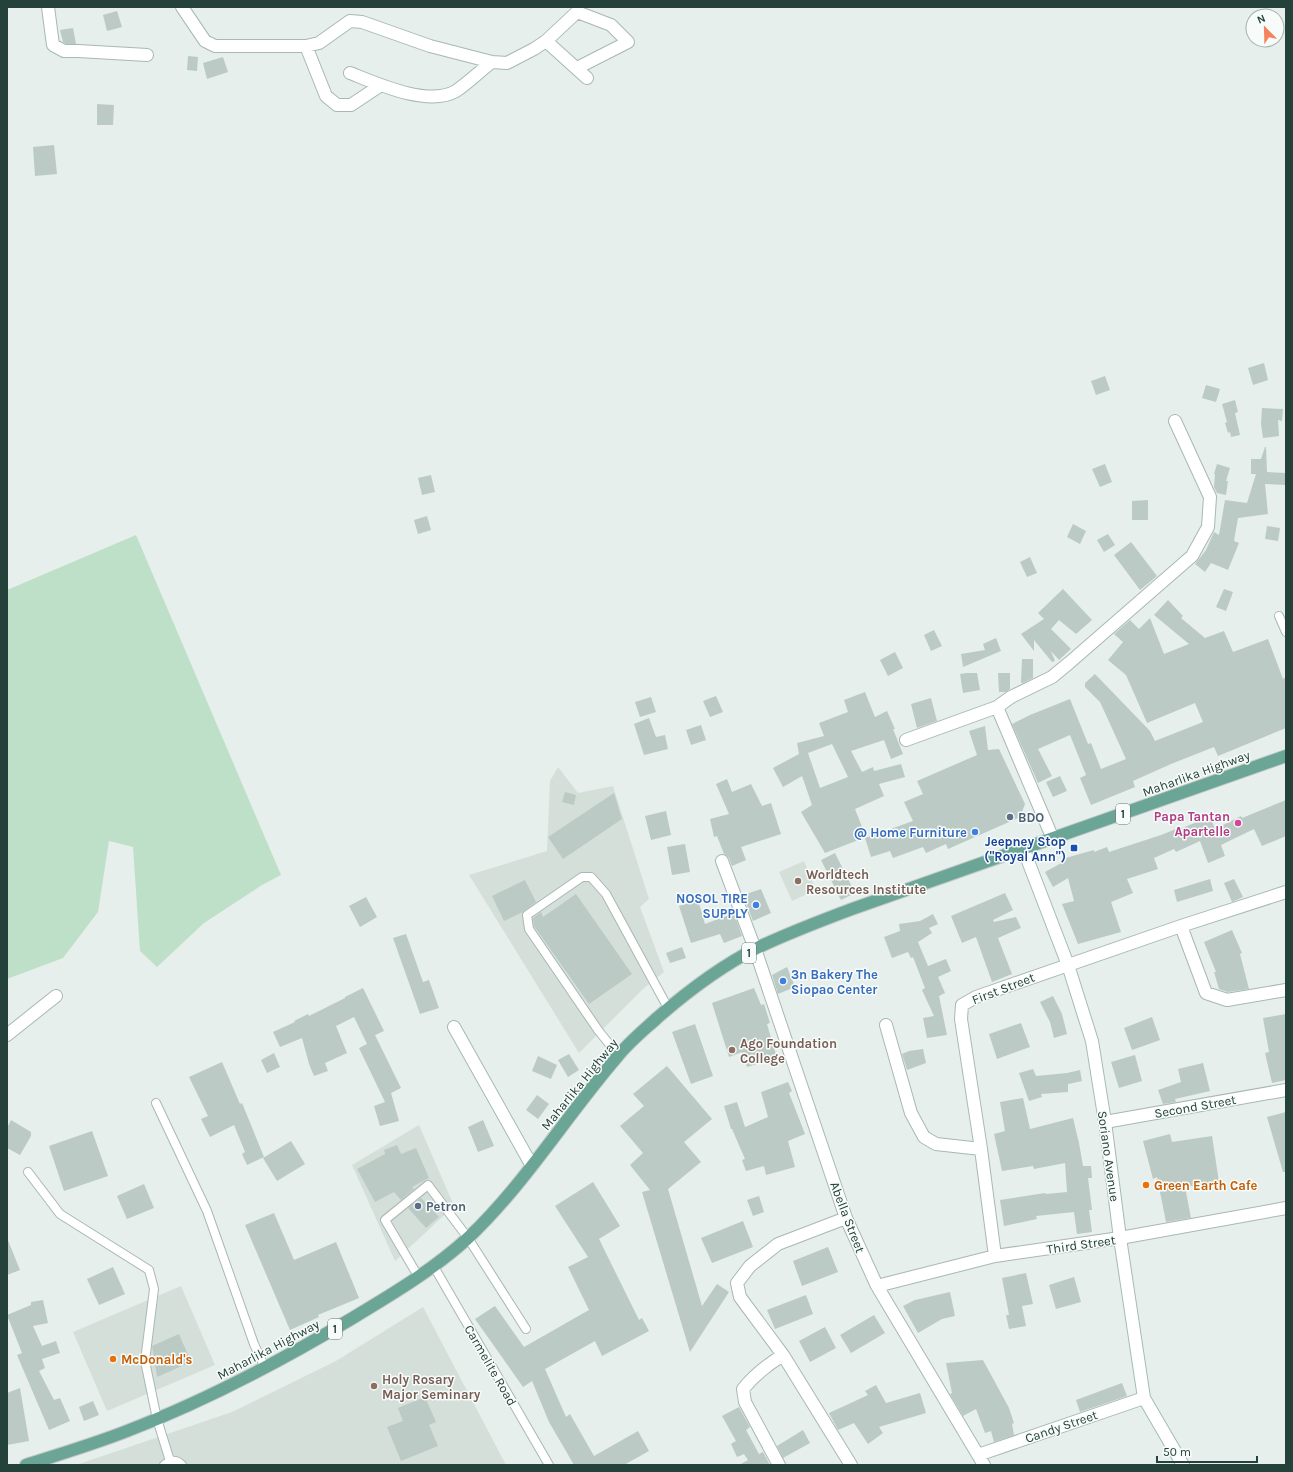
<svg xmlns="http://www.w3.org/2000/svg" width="1293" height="1472" font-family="Karla,sans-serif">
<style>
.built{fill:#d4dfda}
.green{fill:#bfe0c8}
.building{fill:#bbcac4;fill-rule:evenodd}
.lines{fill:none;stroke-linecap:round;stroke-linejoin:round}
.lane-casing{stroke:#a8b8b2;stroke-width:10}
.street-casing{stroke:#a8b8b2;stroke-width:14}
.secondary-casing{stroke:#a4bbb3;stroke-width:14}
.primary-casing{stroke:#c2cac8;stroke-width:14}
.lane{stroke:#fff;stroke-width:8}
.street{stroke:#fff;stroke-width:12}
.secondary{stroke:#fff;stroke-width:12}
.primary{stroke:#6aa596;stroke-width:12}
.service-dot{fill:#5c6f8a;stroke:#f7fbf9;stroke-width:1.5}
.hotel-dot{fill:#d1479c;stroke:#f7fbf9;stroke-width:1.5}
.shop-dot{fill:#3f7fe0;stroke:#f7fbf9;stroke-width:1.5}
.transit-dot{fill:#1a4fb4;stroke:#f7fbf9;stroke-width:1.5}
.education-dot{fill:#8d6e63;stroke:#f7fbf9;stroke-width:1.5}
.food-dot{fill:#e8710a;stroke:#f7fbf9;stroke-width:1.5}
.labels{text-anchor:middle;stroke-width:3;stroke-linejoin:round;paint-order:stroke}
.shield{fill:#f7fbf9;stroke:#637a73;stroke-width:1}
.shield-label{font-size:12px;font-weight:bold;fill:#24423a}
.street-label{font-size:13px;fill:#24423a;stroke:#f7fbf9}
.hotel-label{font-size:13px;font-weight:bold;fill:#b23c85;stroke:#f7fbf9;text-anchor:end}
.service-label{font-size:13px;font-weight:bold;fill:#4e5e75;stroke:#f7fbf9;text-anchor:start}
.shop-label{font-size:13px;font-weight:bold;fill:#366cbe;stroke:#f7fbf9;text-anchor:end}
.transit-label{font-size:13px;font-weight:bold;fill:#164399;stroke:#f7fbf9;text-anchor:end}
.education-label{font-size:13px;font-weight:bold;fill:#785e54;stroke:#f7fbf9;text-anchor:start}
.food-label{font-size:13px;font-weight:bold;fill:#c56008;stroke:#f7fbf9;text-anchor:start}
</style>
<rect width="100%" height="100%" fill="#e6efeb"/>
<path class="built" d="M558 767 578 793 613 786 649 899 640 907 664 972 643 989 579 1053 469 875 547 851 550 781Z
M804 861 816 890 792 901 779 872Z
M419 1125 454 1206 395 1261 352 1165Z
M181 1286 215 1365 107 1411 73 1332Z
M423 1307 506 1465H76L232 1412 336 1361Z"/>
<path class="green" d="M136 535 281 875 262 885 204 923 157 967 140 951 133 847 109 841 98 912 63 958 7 979V590Z"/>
<path class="building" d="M117 11 122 27 107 31 103 15Z
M73 28 76 44H66L63 42 60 30Z
M188 56 198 57 197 71 187 70Z
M223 57 228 72 207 79 203 63Z
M97 104 114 105 113 125H97Z
M54 145 57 174 35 176 33 147Z
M1264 363 1268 380 1253 385 1248 368Z
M1105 376 1110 390 1096 395 1091 381Z
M1206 385 1220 389 1216 402 1202 398Z
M1235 400 1238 412 1235 413 1240 435 1231 437 1230 432 1228 433 1225 423 1227 422 1222 404Z
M1262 408 1283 409 1282 421 1278 420 1279 436 1263 438 1261 424Z
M1265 447H1266L1267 472 1286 473V485L1265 484 1268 514 1238 518 1234 541 1239 543 1228 570 1211 563 1205 572 1195 564 1206 550 1214 532 1219 535 1225 500 1247 503 1256 474H1251V459H1261Z
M1105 464 1112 482 1100 487 1092 469Z
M1217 464 1230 468 1226 481H1228L1226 495 1217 493 1214 487 1215 474H1214Z
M431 475 435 492 422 495 418 478Z
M1148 500V520H1132V501Z
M427 516 431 530 418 534 414 520Z
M1073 524 1086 531 1080 544 1067 537Z
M1267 526 1280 528 1278 541 1265 539Z
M1108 534 1115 545 1104 552 1097 540Z
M1131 542 1157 576 1140 590 1114 555Z
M1030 557 1037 573 1027 577 1020 562Z
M1063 589 1092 620 1076 634 1059 620 1051 629 1071 649 1059 660 1051 651 1055 661 1052 662 1034 640V651L1021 634 1044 619 1038 613Z
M1224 589 1233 592 1226 611 1216 607Z
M1168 600 1183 616 1181 618 1205 638 1224 631 1233 652 1268 639 1283 679 1286 677V728L1218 756 1214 747 1171 764 1133 781 1135 787 1091 805 1080 778 1086 775 1070 735 1038 749 1052 776 1038 783 1012 724 1030 715 1070 699 1088 744 1091 743 1101 769 1126 759 1100 702 1085 687V683L1095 674 1150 731 1155 741 1203 722 1195 703 1147 723 1126 675 1108 660 1123 642 1114 634 1130 620 1139 629 1150 618 1164 654 1189 644 1154 615Z
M934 630 942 646 931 651 924 635Z
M996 638 1001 651 963 667 961 654 985 650 983 644Z
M895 652 903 668 888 676 880 660Z
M1022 659H1033V678L1023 683H1021Z
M967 673H977L980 690 963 693 960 674Z
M998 673H1010V689L1006 692H999Z
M865 692 875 717 887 711 895 729H893L903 754 891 759 884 740 851 751 862 772 873 767 874 771 901 764 905 777 879 784 884 796 855 809 866 837 825 853 801 812 812 805 802 776 783 787 773 768 799 754 797 743 824 736 819 723 848 712 844 700ZM832 744 848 777 820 788 808 753Z
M716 696 723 712 710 717 703 701Z
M651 697 656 712 640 717 635 702Z
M931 698 937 721 917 728 911 704Z
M649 718 656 737 665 735 668 749 644 755 634 724Z
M701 725 706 740 691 745 686 730Z
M985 726 988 750 999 749 1025 804 1020 817 948 849 946 844 926 853 923 847 893 858 890 851 871 857 865 838 913 821 904 802 923 794 917 781 977 755 969 731Z
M1060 776 1067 791 1053 797 1046 782Z
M727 779 732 792 751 784 762 806 771 803 781 834 741 847 746 860 732 866 729 858 724 854 717 836 714 837 710 819 729 814 716 784Z
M565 792 576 795 574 805 562 802Z
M614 793 622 819 563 859 548 837Z
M1286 800V836L1262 846 1254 829 1221 845 1225 856 1208 863 1200 841 1176 852 1174 849 1154 858 1158 869 1127 879 1133 893 1111 902 1121 932 1078 944 1062 904 1074 901 1068 878 1053 887 1045 872 1063 862 1062 859 1094 850V852L1107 847 1109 852 1161 835 1181 827 1182 828 1210 817 1215 829 1241 816 1242 818Z
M666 811 671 835 651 840 645 816Z
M685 844 690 872 672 875 667 847Z
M835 853 855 893 841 900 821 860Z
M1210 879 1213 891 1177 902 1174 890Z
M1234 879 1243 897 1232 902 1224 883Z
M525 880 536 902 523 912 504 921 492 896Z
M761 889 771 913 753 921 743 895Z
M1005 893 1013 910 993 920 994 922 1016 917 1021 928 998 938 1012 974 992 982 976 937 962 943 951 916Z
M576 894 632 974 589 1004 534 926 533 918 541 912 543 917Z
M366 897 377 917 360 927 349 906Z
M698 900 705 924 734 913 742 936 724 943 720 934 691 943 679 906Z
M933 914 938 924 929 928 932 933 918 942 928 966 946 959 951 971 938 977 945 993 939 996 947 1035 927 1038 923 1018 934 1016 922 990 925 988 913 957 911 958 908 952 892 958 884 937 900 931 899 924 920 921Z
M1232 930 1242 953 1240 954 1249 989 1228 992 1219 989 1214 972H1216L1204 942Z
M406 934 423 982 429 980 439 1008 420 1014 393 938Z
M682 947 686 958 670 963 666 953Z
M787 967 795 987 778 994 772 975Z
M363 988 384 1031 375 1035 401 1088 391 1093 399 1121 380 1126 374 1106 385 1102 359 1048 367 1044 354 1017 336 1026 347 1053 325 1063 328 1071 314 1076 309 1064 302 1038 280 1047 273 1032 295 1022 294 1021 308 1014 309 1016 345 998V997Z
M754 988 761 1005 764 1004 770 1023 767 1024 777 1058 747 1067 742 1052 729 1057 712 1003Z
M1053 996 1062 1014 1067 1034 1054 1038 1050 1022 1040 1002Z
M1286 1014V1080L1272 1083 1265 1053 1269 1052 1263 1018Z
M1152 1017 1160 1040 1132 1050 1124 1028Z
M1021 1023 1030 1047 997 1059 989 1034Z
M695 1024 713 1076 691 1084 672 1032Z
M923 1049 926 1063 907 1070 902 1054 909 1051Z
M274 1053 280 1067 267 1073 261 1060Z
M569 1054 579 1070 568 1077 558 1060Z
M1135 1055 1142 1081 1119 1088 1111 1062Z
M538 1056 557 1065 551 1079 532 1071Z
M222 1062 240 1104 242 1103 264 1157 247 1165 242 1154 245 1152 234 1125 210 1137 201 1119 208 1116 189 1077Z
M1203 1063 1210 1091 1175 1099 1176 1102 1163 1104 1158 1090 1181 1082 1178 1069Z
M667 1066 712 1119 684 1142 701 1162 668 1189 702 1306 717 1284 729 1292 690 1352 642 1192 650 1190 630 1165 643 1153 620 1126 644 1106 633 1094Z
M1033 1069 1036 1076 1067 1073 1080 1070 1082 1081 1068 1084V1092L1041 1094 1042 1097 1029 1101 1019 1073Z
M788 1082 792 1091 789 1093 805 1134 788 1141 795 1167 766 1175 764 1166 746 1171 742 1160 745 1159 732 1129H731L724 1106 737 1102 745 1127 768 1117 761 1092Z
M537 1095 549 1104 538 1119 526 1110Z
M1023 1098 1030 1129 1073 1118 1079 1143 1083 1166H1091L1092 1178H1088L1092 1210H1089L1092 1232 1077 1234 1074 1212 1036 1216 1037 1219 1004 1226 1000 1200 1045 1193 1046 1194 1067 1192 1065 1163 1034 1169 1033 1166 1002 1171 994 1134 1005 1131 1000 1102Z
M1286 1112V1172H1283L1267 1117Z
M11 1120 31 1132V1136L20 1155 7 1148V1128Z
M483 1120 494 1146 478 1152 468 1127Z
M92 1131 108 1176 64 1191 49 1146Z
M1170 1134 1172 1142 1212 1136 1219 1182 1185 1187 1191 1218 1166 1222 1157 1177 1153 1179 1143 1141Z
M291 1141 305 1164 277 1181 263 1158Z
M397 1145 401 1154 416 1148 429 1178 412 1187 414 1189 401 1200 394 1192 375 1202 357 1169 385 1154 384 1150Z
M593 1182 620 1226 599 1239 639 1320 642 1318 649 1331 602 1356 595 1341 545 1369 566 1417 570 1414 594 1456 638 1431 649 1451 624 1465H574L549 1422 532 1381 523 1387 475 1319 495 1306 524 1347 589 1310 568 1267 588 1257 555 1206Z
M144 1184 154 1208 127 1219 117 1196Z
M759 1196 764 1212 753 1216 747 1200Z
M421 1198 439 1217 426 1228 408 1208Z
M274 1213 294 1260 336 1242 359 1298 318 1315 319 1317 290 1330 245 1225Z
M743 1221 753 1247 712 1263 701 1238Z
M7 1238 20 1270 7 1275Z
M828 1247 838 1272 802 1286 793 1261Z
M113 1267 125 1294 99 1305 87 1279Z
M1026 1273 1033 1304 1022 1306 1026 1326 1009 1329 1006 1315H1009L1002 1278Z
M1074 1277 1081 1302 1056 1309 1049 1285Z
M950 1292 955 1316 942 1319 918 1333 903 1306 915 1300Z
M806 1295 813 1314 775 1329 767 1310Z
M43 1300 48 1323 33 1326 42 1346 56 1341 60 1353 42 1359 45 1368 39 1371 54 1400 60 1398 70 1421 49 1430 17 1355 22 1353 7 1315 31 1305V1302Z
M874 1315 885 1333 851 1353 840 1335Z
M825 1327 836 1348 810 1362 799 1341Z
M179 1334 191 1362 157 1377 152 1346Z
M983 1360 1009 1408 1014 1423 1012 1424 1014 1435 994 1442 991 1431 985 1433 976 1409 963 1416 950 1394 952 1393 946 1363Z
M1122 1383 1127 1396 1080 1412 1076 1400Z
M876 1385 886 1403 920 1393 926 1413 879 1427 883 1433 868 1444 854 1423 838 1430 829 1413 868 1395 865 1391Z
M20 1388 29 1441 7 1445V1393Z
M425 1397 436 1422 429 1425 438 1446 401 1461 387 1427 403 1421 398 1408Z
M93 1401 99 1415 84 1421 79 1407Z
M739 1407 750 1427 746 1430 759 1454 763 1452 770 1465H739L748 1460 744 1454 737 1457 731 1444 736 1441 722 1416Z
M803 1430 810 1443 783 1458 777 1446Z"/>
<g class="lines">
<defs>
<path id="lane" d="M1279 616 1286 632
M618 1055 598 1030 529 929 527 915 582 877H591L606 894 668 1008
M156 1103 207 1211 254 1344 265 1368
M28 1172 60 1214 149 1270 154 1289 145 1361 157 1419 170 1461
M433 1265 549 1465
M418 1276 385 1220 428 1185 468 1238 526 1329
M164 1465C170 1460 176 1459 182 1465"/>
<path id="street" d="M48 7 53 45 64 51H78L147 55
M182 7 205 41 215 46H306L319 43 350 21 362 22 430 46 492 62 507 63 534 49 546 41 587 78
M546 41 577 12 611 25 628 42 577 68
M306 46 326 96 337 105H351L381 85
M350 73C378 84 428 107 456 91 468 83 480 71 492 62
M906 740 997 707
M1053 839 997 707 1011 697 1052 677 1069 663 1192 556 1208 527 1210 497 1175 421
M722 861 755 949 846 1218 877 1286 984 1465
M1181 926 1206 993 1227 1000 1286 990
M886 1025 911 1113 924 1137 936 1144 981 1149
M454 1027 532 1166
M7 1035 56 996
M1105 1122 1286 1090
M846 1218 778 1244 750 1266 737 1283 740 1297 783 1355 851 1465
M995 1256 981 1149 961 1019 962 1005 976 997 1181 926 1286 892
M877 1286 995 1256 1120 1238 1286 1208
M978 1455 1144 1398
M779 1465 745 1402 743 1389C755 1374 767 1365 783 1355"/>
<path id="secondary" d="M1023 848 1068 965 1092 1041 1105 1122 1120 1238 1144 1398 1183 1465"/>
<path id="primary" d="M26 1465C60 1454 94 1444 127 1431 205 1401 279 1362 351 1319 391 1295 433 1270 468 1238 525 1184 566 1116 617 1057 629 1042 644 1030 657 1018 688 991 721 966 757 948 788 933 820 921 852 909L1286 756"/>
</defs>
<use href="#lane" class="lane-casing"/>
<use href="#street" class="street-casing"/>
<use href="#secondary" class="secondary-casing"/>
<use href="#primary" class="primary-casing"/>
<use href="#lane" class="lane"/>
<use href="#street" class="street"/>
<use href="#secondary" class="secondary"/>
<use href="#primary" class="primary"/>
</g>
<g class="service-dot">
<circle cx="1010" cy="817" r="4"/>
<circle cx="418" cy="1206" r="4"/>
</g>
<circle class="hotel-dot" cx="1238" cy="823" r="4"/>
<g class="shop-dot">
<circle cx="975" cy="832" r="4"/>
<circle cx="756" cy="905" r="4"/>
<circle cx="783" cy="981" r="4"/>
</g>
<rect class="transit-dot" x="1070" y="844" width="8" height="8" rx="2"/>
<g class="education-dot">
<circle cx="798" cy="881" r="4"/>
<circle cx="732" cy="1050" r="4"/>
<circle cx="374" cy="1386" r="4"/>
</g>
<g class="food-dot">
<circle cx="1146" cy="1185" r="4"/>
<circle cx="113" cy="1359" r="4"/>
</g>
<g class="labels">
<g class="shield">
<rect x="1116" y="804" width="14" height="20" rx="3"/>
<rect x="742" y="943" width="14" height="20" rx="3"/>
<rect x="328" y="1319" width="14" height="20" rx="3"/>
</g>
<g class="shield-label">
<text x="1123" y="818">1</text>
<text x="749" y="957">1</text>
<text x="335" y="1333">1</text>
</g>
<g class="street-label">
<text transform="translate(1196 773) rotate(-20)" y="5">Maharlika Highway</text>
<text transform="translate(1003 988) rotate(-21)" y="5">First Street</text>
<text transform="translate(579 1084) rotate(-51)" y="5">Maharlika Highway</text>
<text transform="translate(1195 1106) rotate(-10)" y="5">Second Street</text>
<text transform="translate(1109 1156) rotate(82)" y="5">Soriano Avenue</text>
<text transform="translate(848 1217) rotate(69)" y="5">Abella Street</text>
<text transform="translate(1081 1244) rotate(-8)" y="5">Third Street</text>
<text transform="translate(268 1349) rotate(-28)" y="5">Maharlika Highway</text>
<text transform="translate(491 1365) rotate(60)" y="5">Carmelite Road</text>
<text transform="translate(1061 1426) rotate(-19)" y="5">Candy Street</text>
</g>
<g class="hotel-label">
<text x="1230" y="821">Papa Tantan<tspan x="1230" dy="15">Apartelle</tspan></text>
</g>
<g class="service-label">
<text x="1018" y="822">BDO</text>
<text x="426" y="1211">Petron</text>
</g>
<g class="shop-label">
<text x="967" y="837">@ Home Furniture</text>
<text x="748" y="903">NOSOL TIRE<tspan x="748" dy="15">SUPPLY</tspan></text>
<text x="791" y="979" text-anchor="start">3n Bakery The<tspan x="791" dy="15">Siopao Center</tspan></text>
</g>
<g class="transit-label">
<text x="1066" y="846">Jeepney Stop<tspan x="1066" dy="15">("Royal Ann")</tspan></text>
</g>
<g class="education-label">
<text x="806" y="879">Worldtech<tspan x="806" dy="15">Resources Institute</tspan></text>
<text x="740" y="1048">Ago Foundation<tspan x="740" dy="15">College</tspan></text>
<text x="382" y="1384">Holy Rosary<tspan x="382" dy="15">Major Seminary</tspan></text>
</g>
<g class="food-label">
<text x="1154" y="1190">Green Earth Cafe</text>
<text x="121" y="1364">McDonald's</text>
</g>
</g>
<rect width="1293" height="1472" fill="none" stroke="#24423a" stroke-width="16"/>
<g transform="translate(1265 28) rotate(337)"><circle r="19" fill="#f7fbf9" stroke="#a3b1ad"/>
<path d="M0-3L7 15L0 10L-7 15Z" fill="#f4845f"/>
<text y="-6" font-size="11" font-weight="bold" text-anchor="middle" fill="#24423a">N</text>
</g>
<path d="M1157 1456v6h100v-6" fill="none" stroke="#24423a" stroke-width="2"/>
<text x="1163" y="1456" font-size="12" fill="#24423a" stroke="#f7fbf9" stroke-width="3" paint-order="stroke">50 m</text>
</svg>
